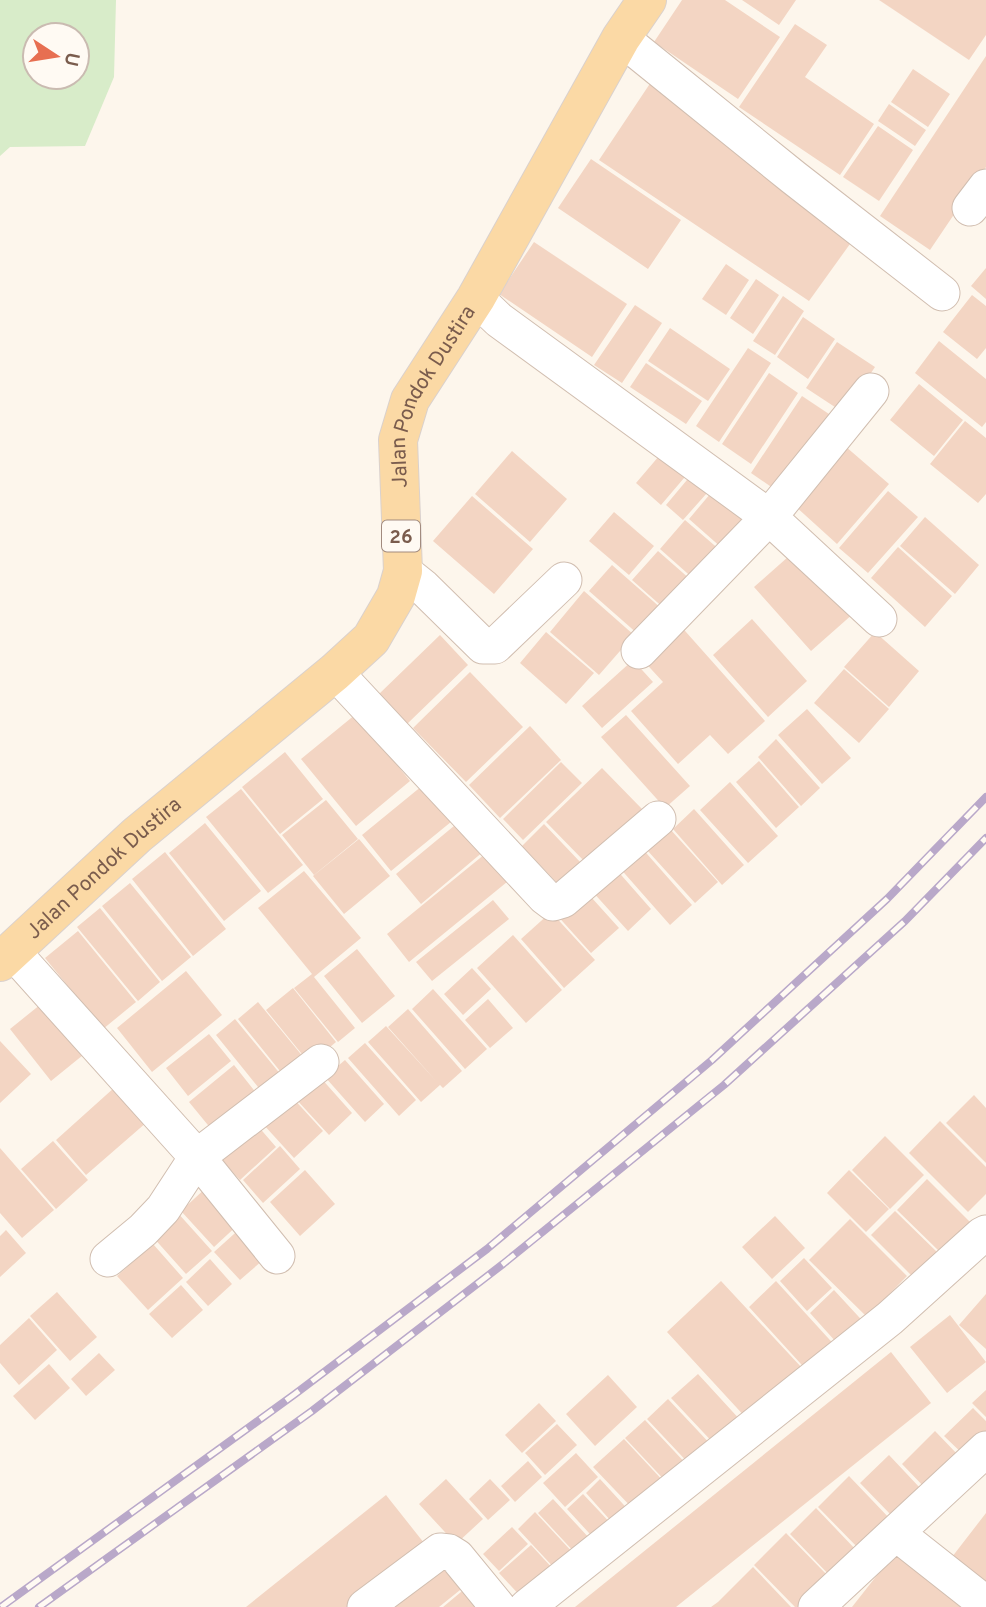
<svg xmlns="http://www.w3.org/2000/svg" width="986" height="1607" font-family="Overpass,sans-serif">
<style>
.green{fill:#d8ecc9;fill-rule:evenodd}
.building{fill:#f3d5c3}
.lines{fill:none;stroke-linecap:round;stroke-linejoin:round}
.minor-casing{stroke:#d1beb0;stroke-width:37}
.major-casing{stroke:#dad1cd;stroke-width:40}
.minor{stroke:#fff;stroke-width:35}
.major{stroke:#fbd9a5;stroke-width:38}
.rail-casing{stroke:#b9a8c9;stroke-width:8}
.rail{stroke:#fffaf3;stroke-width:5;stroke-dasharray:16;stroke-linecap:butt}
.labels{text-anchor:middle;stroke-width:6;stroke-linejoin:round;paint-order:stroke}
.shield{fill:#fffaf3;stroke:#a28b7f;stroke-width:2}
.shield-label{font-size:19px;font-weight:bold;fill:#7a5c4d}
.street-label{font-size:21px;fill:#7a5c4d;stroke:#fffaf3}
</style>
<rect width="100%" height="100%" fill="#fdf6ec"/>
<path class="green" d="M0 0H116L114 77 85 146 10 147 0 156ZM35 35H77V77H35Z"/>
<path class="building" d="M682 0H725L780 37 738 99 654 42Z
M742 0H796L779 25Z
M879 0H986V35L969 60Z
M795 24 827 45 805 77 874 124 840 175 739 107Z
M986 56V167L930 250 880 216Z
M913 69 950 94 928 127 891 102Z
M651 82 855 237 809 301 599 160Z
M889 104 926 130 915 146 878 121Z
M878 126 913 150 879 201 843 177Z
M591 159 681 220 648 269 558 208Z
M534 242 627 304 592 357 499 294Z
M726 264 749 280 726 315 702 299Z
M986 268V299L971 286Z
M756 279 779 295 753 334 730 318Z
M972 295 986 306V348L977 359 943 332Z
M783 296 804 311 775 355 753 341Z
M635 305 662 323 622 383 594 365Z
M803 317 835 339 808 379 777 357Z
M670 328 730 369 708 401 648 361Z
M939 341 986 379V422L982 427 915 373Z
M837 342 875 367 844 413 806 388Z
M748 348 771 363 719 442 696 426Z
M646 363 702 401 686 424 630 387Z
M769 373 798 393 751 464 722 444Z
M919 384 963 420 934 456 890 420Z
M802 396 832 416 780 493 751 473Z
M965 421 986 438V494L978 503 930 464Z
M845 446 889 484 837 544 794 505Z
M665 449 690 471 661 505 636 483Z
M512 451 567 499 530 542 475 494Z
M697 468 715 484 683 520 666 505Z
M716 487 751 517 723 549 689 519Z
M888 491 918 517 868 573 839 548Z
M472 496 533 549 494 594 433 541Z
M614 512 654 546 629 575 589 541Z
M925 517 979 565 955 594 900 546Z
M685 520 721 551 696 581 660 549Z
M898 547 952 596 925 627 871 578Z
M797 549 854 613 811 651 754 587Z
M658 551 691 580 666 610 632 580Z
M612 565 662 609 639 635 589 591Z
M584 591 634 635 599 675 550 632Z
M752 619 807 681 768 717 713 655Z
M678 623 765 721 728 754 710 735 678 764 631 711 663 682 640 657Z
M546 632 594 673 566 704 520 663Z
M875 632 919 671 889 707 844 667Z
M440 635 468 665 407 724 379 694Z
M633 660 653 682 602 728 582 706Z
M844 669 889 709 859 743 814 703Z
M470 672 523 727 466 782 413 728Z
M807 709 851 758 822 784 778 735Z
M356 714 410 781 356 826 301 759Z
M626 715 690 786 665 808 601 737Z
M530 726 561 760 500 818 469 785Z
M776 739 820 788 801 806 758 757Z
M285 752 323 799 280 834 242 787Z
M759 761 799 807 776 828 736 782Z
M561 762 582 783 523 840 503 819Z
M602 768 642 809 586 863 546 822Z
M428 781 457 817 391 871 362 835Z
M730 782 778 836 748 863 700 810Z
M241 789 303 865 268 893 206 817Z
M326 800 358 839 314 875 282 835Z
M694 809 744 865 722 885 673 829Z
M460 821 484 851 421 904 396 874Z
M205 823 261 891 224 921 169 853Z
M544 824 582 864 559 885 522 846Z
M670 829 718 882 695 903 647 850Z
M359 839 390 876 344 914 313 876Z
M640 846 692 905 670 925 618 866Z
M165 852 226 929 193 956 132 879Z
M485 854 507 882 409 962 387 934Z
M615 868 651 909 628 931 591 890Z
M304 871 361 938 314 977 355 1028 338 1042 294 988 312 974 258 908Z
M130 883 191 957 162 981 102 906Z
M582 887 619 928 591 953 555 913Z
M493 900 509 919 432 981 416 962Z
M100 908 160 982 138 1001 77 927Z
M551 912 595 960 564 988 521 939Z
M78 931 136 1002 103 1029 45 958Z
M513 935 562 990 526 1023 477 968Z
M357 949 395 996 362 1023 324 976Z
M472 968 491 989 463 1015 444 994Z
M186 971 222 1015 152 1072 117 1028Z
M293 988 336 1042 310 1064 266 1010Z
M433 989 487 1049 465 1069 412 1009Z
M488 999 513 1028 490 1048 465 1020Z
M46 1000 88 1051 51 1081 10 1029Z
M258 1002 309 1064 288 1081 238 1019Z
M408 1009 462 1071 443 1088 440 1085 421 1102 368 1042 386 1026 437 1082 388 1027Z
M235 1019 286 1081 266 1097 216 1035Z
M209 1034 231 1061 188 1096 166 1068Z
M0 1041 31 1074 0 1103Z
M365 1043 416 1100 399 1116 348 1058Z
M345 1060 384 1104 365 1122 325 1077Z
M234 1065 257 1094 212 1130 189 1102Z
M320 1077 352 1113 329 1135 296 1099Z
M115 1087 147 1122 86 1175 56 1140Z
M974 1095 986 1108V1163L946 1123Z
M292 1097 323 1131 294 1158 263 1124Z
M940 1121 986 1167V1194L968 1212 909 1153Z
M257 1125 276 1147 240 1180 220 1158Z
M885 1136 924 1175 890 1209 852 1170Z
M53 1141 88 1180 56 1209 21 1169Z
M280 1146 300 1169 263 1203 243 1180Z
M0 1148 54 1210 22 1238 0 1213Z
M305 1170 335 1204 300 1236 270 1202Z
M849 1170 889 1209 866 1232 827 1193Z
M927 1179 971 1223 941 1253 897 1210Z
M208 1186 241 1222 214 1247 181 1211Z
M895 1211 937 1252 913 1277 871 1235Z
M177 1212 212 1251 186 1274 152 1236Z
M775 1216 805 1248 772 1279 742 1247Z
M850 1219 907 1276 867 1317 809 1260Z
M244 1225 270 1254 240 1280 214 1252Z
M6 1230 26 1253 0 1277V1236Z
M153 1244 183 1278 148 1310 117 1276Z
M804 1258 832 1288 807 1311 780 1281Z
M210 1259 232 1284 208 1306 186 1282Z
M721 1281 803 1369 748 1420 667 1332Z
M776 1281 839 1350 811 1375 749 1307Z
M181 1285 203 1310 172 1338 149 1314Z
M834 1290 870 1329 845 1352 810 1313Z
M57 1292 97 1337 70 1361 30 1316Z
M986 1294V1349L959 1325Z
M950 1315 986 1362 947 1393 910 1347Z
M29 1318 57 1350 19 1385 0 1363V1345Z
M891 1352 931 1403 676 1607H575Z
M99 1353 115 1370 86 1396 71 1379Z
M49 1364 70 1388 35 1420 13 1396Z
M698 1374 743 1423 718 1448 671 1398Z
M608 1375 637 1407 595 1446 566 1414Z
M986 1390V1417L972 1403Z
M668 1399 714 1448 693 1468 647 1419Z
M539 1403 556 1421 522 1453 505 1435Z
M973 1408 986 1421V1442L968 1459 944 1436Z
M645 1420 689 1467 670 1486 625 1438Z
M557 1424 577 1445 545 1475 525 1453Z
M935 1431 960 1457 927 1490 902 1464Z
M624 1439 666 1484 636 1512 593 1467Z
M576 1453 598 1477 565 1507 543 1483Z
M889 1455 921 1489 892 1516 860 1483Z
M528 1461 542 1477 515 1502 501 1486Z
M849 1476 892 1521 861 1551 818 1507Z
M446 1479 483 1519 456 1544 419 1504Z
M490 1479 510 1500 488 1520 469 1499Z
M600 1479 634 1516 619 1530 586 1493Z
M583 1494 616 1529 600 1545 567 1509Z
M386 1495 428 1548 355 1607H246Z
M553 1499 591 1540 576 1554 538 1513Z
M816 1508 858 1552 832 1578 790 1534Z
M535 1512 575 1555 557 1571 518 1529Z
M986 1513V1584L952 1557Z
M512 1527 528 1544 499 1571 483 1554Z
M786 1533 830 1578 801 1607H795L754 1565Z
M531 1545 555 1571 524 1600 499 1573Z
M900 1546 977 1607H852Z
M447 1563 465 1586 439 1607H392Z
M753 1567 791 1607H711L718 1602Z
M467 1587 483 1607H443Z"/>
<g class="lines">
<defs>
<path id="minor" d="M621 38 793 177 942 293
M970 208 986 187
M476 298 499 320 769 517 879 619
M403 571 423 587 483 646H495L564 580
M639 651 769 517 871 391
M335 672 545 897 553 903 563 900 658 819
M12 951 197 1157 277 1256
M108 1259 143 1230 163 1209 197 1157 321 1062
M896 1533 986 1604
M365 1607 440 1551 449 1552 457 1557 498 1607
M527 1607 890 1318 982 1235 986 1233
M816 1607 986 1449"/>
<g id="major">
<path id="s1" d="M0 962 137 835 335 672 371 639 396 596 403 571 398 440 410 400 476 298 621 38 647 0"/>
</g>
</defs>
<use href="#minor" class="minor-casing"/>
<use href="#major" class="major-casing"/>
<use href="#minor" class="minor"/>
<use href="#major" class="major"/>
<defs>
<path id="rail" d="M1 1607 295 1394 487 1249 712 1060 887 899 986 797
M39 1607 312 1411 503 1264 724 1085 905 921 986 838"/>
</defs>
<use href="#rail" class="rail-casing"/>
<use href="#rail" class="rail"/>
</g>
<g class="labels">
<rect class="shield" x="382" y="520.5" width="38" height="31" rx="5"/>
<g class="shield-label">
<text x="401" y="543">26</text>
</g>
<g class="street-label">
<text dy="7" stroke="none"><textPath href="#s1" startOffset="751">Jalan Pondok Dustira</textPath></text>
<text dy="7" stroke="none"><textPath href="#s1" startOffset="140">Jalan Pondok Dustira</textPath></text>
</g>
</g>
<g transform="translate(56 56) rotate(102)"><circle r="33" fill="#fffaf3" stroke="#cabbb1" stroke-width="2"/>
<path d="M0-5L12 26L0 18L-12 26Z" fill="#e76f51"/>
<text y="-10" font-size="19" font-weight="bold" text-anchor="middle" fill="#7a5c4d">U</text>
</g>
</svg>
